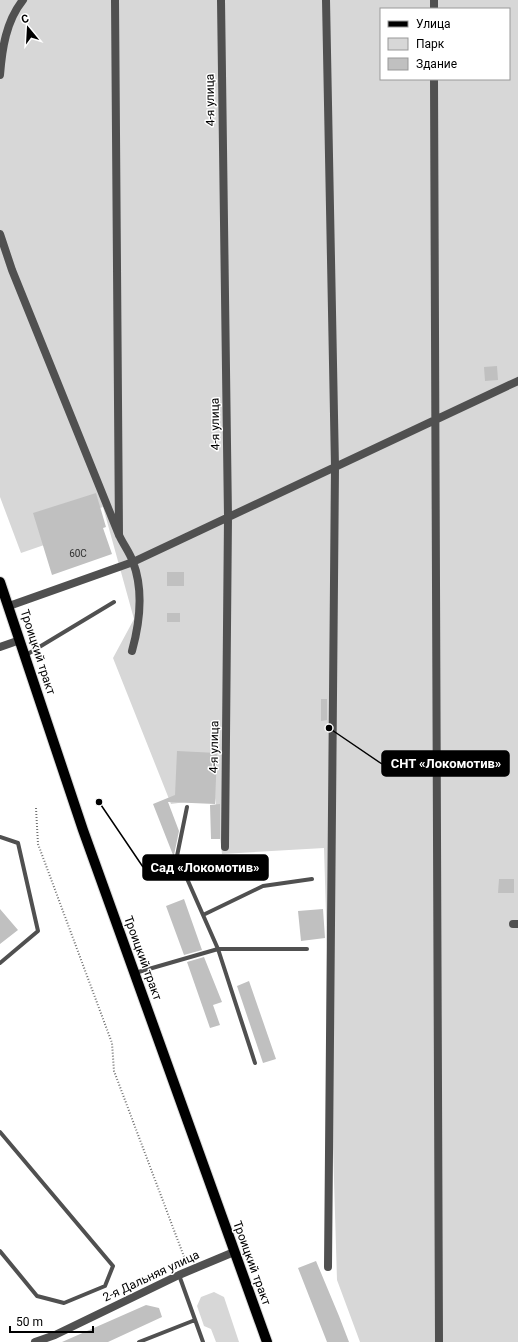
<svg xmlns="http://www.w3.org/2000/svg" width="518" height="1342" font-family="Roboto,sans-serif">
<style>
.green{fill:#d7d7d7;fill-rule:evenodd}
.building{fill:#c0c0c0}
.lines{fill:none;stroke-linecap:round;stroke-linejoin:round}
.primary-casing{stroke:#dbdbdb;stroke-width:12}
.path{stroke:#727272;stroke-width:2;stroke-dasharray:1 2;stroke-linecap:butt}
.service{stroke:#505050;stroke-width:4}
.minor{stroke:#505050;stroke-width:8}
.primary{stroke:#000;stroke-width:10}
.labels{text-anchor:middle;stroke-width:3;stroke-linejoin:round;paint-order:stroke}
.number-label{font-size:10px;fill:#303030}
.street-label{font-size:12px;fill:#000;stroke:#fff}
.leader{fill:none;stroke:#000;stroke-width:1.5}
.callout-dot{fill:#000;stroke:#fff;stroke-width:1.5}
.callout{fill:#000;stroke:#000;stroke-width:1.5}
.callout-label{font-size:13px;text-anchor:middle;font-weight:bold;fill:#fff}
</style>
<rect width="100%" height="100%" fill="#fff"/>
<path class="green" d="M0 0H518V1342H360L337 1280 324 848 222 854 215 798 171 804 113 658 134 619 103 507 41 528 47 544 21 553 0 497ZM381 9H509V79H381Z
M214 1292 224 1297 239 1342H216L211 1329 204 1326 197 1306 201 1297Z"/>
<path class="building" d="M497 366 498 380 485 381 484 367Z
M96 493 106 527 103 528 112 554 52 575 33 513Z
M167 572H184V586H167Z
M167 613H180V622H167Z
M321 699H327V720L321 721Z
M177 751 217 753 215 804 168 802 179 831 174 855 175 860 153 804 175 795Z
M220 804V839H211L210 805Z
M499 879H514V893H498Z
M184 899 202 950 184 955 166 906Z
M0 909 18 930 0 944Z
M323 909 325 938 301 941 298 911Z
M204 957 222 1002 213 1005 220 1025 210 1028 187 962Z
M249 981 276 1059 263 1063 237 986Z
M316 1261 339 1316 349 1342H327L298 1268Z
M146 1305 159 1308 162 1317 108 1342H62Z"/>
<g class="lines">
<defs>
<path id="primary" d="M0 582 83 830 267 1342"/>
</defs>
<use href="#primary" class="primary-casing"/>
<path class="path" d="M36 808 38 844 112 1043 114 1071 186 1262"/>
<path class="service" d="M26 655 114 602
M187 807 177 856 218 949 255 1063
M0 837 18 843 38 931 0 963
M203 915 263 886 312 879
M135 973 218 949H307
M0 1132 113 1266 105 1286 64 1303 37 1296 0 1251
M179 1275 203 1342
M139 1342 195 1320"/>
<path class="minor" d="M115 0 119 535
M221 0 228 517 225 847
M326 0 335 467 328 1267
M434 0V9
M0 75C2 49 6 21 23 0
M434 79 439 1342
M0 234 12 270 119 535C123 544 130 553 133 562 144 591 140 622 132 651
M9 606 133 562 518 381
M0 647 20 640
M513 924H518
M35 1342 55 1335 179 1275 234 1252"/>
<use href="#primary" class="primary"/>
</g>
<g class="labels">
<g class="number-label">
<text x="78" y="557">60С</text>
</g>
<g class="street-label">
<text transform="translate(210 100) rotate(-91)" y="4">4-я улица</text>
<text transform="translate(215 424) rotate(-91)" y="4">4-я улица</text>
<text transform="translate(38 652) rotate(72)" y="4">Троицкий тракт</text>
<text transform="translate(214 747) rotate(-89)" y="4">4-я улица</text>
<text transform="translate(143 958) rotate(70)" y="4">Троицкий тракт</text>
<text transform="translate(252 1263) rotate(70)" y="4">Троицкий тракт</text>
<text transform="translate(151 1276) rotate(-25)" y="4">2-я Дальняя улица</text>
</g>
</g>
<path class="leader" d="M329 728L382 764M99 802L143 867"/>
<g class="callout-dot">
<circle cx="329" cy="728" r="4"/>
<circle cx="99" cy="802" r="4"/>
</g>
<g class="callout">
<rect x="382" y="751" width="127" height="25" rx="4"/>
<rect x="143" y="855" width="125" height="25" rx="4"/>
</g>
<g class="callout-label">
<text x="446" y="768">СНТ «Локомотив»</text>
<text x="205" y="872">Сад «Локомотив»</text>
</g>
<rect x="380" y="8" width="130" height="72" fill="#ffffff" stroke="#999999"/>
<rect x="388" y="21" width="20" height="6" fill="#000000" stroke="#999999"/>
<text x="416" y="28" font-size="12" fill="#000000">Улица</text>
<rect x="388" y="38" width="20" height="12" fill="#d7d7d7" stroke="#999999"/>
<text x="416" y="48" font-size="12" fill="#000000">Парк</text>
<rect x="388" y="58" width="20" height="12" fill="#c0c0c0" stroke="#999999"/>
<text x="416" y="68" font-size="12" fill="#000000">Здание</text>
<g transform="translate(28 28) rotate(342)" stroke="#ffffff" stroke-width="3" paint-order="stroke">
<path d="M0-3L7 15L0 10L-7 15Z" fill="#000000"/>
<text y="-6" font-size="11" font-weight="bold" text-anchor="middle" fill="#000000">С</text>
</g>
<path d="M10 1326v6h83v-6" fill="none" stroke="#000000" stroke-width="2"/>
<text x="16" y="1326" font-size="12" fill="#000000" stroke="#ffffff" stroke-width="3" paint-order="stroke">50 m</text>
</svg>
